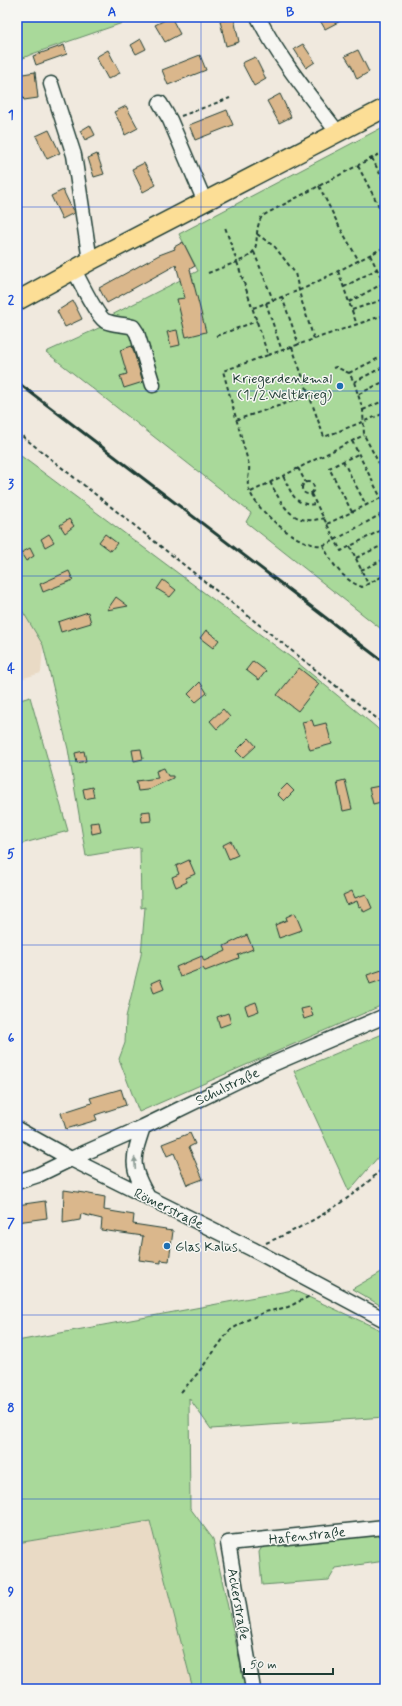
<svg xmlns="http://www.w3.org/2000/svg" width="402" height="1706" font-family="Mynerve,sans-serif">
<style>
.built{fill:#e9dac5}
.green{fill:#a9d99a;stroke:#648b67}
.building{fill:#dab78c;stroke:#1f3d34}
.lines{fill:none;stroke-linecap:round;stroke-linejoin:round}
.minor-casing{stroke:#1f3d34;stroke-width:17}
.major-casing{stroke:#1f3d34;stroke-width:21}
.path{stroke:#1f3d34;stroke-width:2;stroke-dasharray:4 3;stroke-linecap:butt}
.minor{stroke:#f6f6f2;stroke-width:14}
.major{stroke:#fcde96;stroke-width:18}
.rail{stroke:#1f3d34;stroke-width:3}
.oneway{fill:#8a9a93}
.grid{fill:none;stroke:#1d4ed8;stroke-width:1;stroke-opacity:0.55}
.poi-dot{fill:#1f6fb2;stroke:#f6f6f2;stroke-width:1.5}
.labels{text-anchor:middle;stroke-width:3;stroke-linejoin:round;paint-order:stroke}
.poi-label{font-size:14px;fill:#1f3d34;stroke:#f6f6f2;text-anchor:end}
.street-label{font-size:14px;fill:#1f3d34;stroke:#f6f6f2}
.neatline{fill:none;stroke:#1d4ed8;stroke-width:1.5}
.grid-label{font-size:13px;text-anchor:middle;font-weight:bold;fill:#1d4ed8}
</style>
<rect width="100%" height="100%" fill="#f0e9de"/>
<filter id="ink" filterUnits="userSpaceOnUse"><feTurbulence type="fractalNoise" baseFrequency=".025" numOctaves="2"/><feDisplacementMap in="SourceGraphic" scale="8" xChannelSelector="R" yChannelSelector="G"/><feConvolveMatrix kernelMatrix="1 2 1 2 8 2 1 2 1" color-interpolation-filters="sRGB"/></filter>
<g filter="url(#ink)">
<path class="built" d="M17 604 43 645 41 673 17 680Z
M150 1521 193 1689H17V1543Z"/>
<path class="green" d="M17 17H140L32 54 17 61Z
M385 126V632L246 522 251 513 46 352 101 327 98 322 198 271 179 234Z
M17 453 293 659 376 727 385 736V1004L139 1112 119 1059 125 1043 126 1017 141 955 145 907 141 908 140 847 86 856 68 749 43 645 17 602Z
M30 697 68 831 17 845V701Z
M385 1033V1149L349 1191 294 1071Z
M385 1270V1308L352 1289Z
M293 1290 385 1332V1417L211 1429 189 1398 190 1508 213 1539 246 1689H193L150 1521 17 1543V1341Z
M385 1534V1561L336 1568 329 1580 262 1585 259 1552 262 1547 268 1545Z"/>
<path class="building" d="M171 17 180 34 165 42 155 25Z
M318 17H348L325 29Z
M234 18 239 42 226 46 220 21Z
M141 39 146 49 136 54 131 45Z
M303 44 315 62 306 68 294 49Z
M64 45 67 54 36 65 33 56Z
M108 50 120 73 108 79 96 57Z
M358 50 369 72 357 79 352 67 345 56Z
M200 55 206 70 168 85 162 70Z
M255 57 266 79 254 86 242 63Z
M35 72 38 98 24 100 20 88H17V75Z
M280 94 291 117 279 123 267 101Z
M126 106 138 128 125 135 121 123H120L114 112Z
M227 110 233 125 195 140 189 125Z
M90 125 95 135 85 140 80 131Z
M49 130 60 153 47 159 36 136Z
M97 154 104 174 94 177 88 158Z
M144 163 156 185 143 192 132 169Z
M63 190 74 213 62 219 51 196Z
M183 242 195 266 190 269 206 332 186 337 177 299 185 298 176 265 107 303 99 288 159 255 175 249 174 247Z
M73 301 82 319 65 327 57 311Z
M177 330 180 345 171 347 167 332Z
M132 346 143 382 124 388 120 376 127 374 120 350Z
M69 519 74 526 65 533 60 525Z
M49 534 54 542 45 547 41 539Z
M105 534 117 543 111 551 99 542Z
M30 548 34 556 26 561 21 553Z
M69 571 73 580 43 592 40 584Z
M163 580 176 590 170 597 157 589Z
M116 597 128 606 107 610Z
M88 612 91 623 61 632 58 622Z
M206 630 219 640 213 648 200 638Z
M253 661 266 671 259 680 246 670Z
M299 668 319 684 298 711 277 695Z
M200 682 207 693 196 702 188 694Z
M223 709 230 717 217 729 210 721Z
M312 720 314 726 326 723 332 744 310 750 302 722Z
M249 738 256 746 243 758 236 751Z
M141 749 143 759 134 761 132 750Z
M84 751 86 761 77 763 75 753Z
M164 768 168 776H173V778L147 790 138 791 136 781 158 778 156 771Z
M345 780 352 809 343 811 337 782Z
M287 784 294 791 284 801 277 794Z
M385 785V801L373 804 369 788Z
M92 787 94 797 85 799 83 789Z
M150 811 151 821 142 822 141 812Z
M99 822 101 832 92 834 90 823Z
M231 841 238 855 229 859 223 845Z
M189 860 195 874 186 878 187 882 176 887 172 877 179 874 176 866Z
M352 891 355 898 366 894 372 908 364 912 361 906 359 907 357 901 347 905 343 895Z
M295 913 302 930 279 938 275 925 287 920 286 917Z
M247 935 253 949 238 955 239 958 205 971 203 968 180 977 176 967 202 956 204 961 226 951 224 946Z
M385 969V979L370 984 367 975Z
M160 979 164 989 154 993 151 983Z
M256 1002 259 1011 248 1015 245 1006Z
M310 1007 313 1016 304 1019 301 1009Z
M228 1013 231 1023 220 1027 217 1017Z
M121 1089 126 1105 95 1115 97 1120 66 1129 61 1113 92 1103 90 1098Z
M190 1133 195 1144 189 1147 203 1179 187 1185 174 1153 167 1156 162 1144Z
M64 1190 84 1193 105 1197 104 1210 134 1215 133 1224 166 1229 165 1230 173 1231 169 1261 161 1260V1263L139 1260 143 1236 101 1230 102 1219 81 1214 80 1220 63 1223Z
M45 1201 47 1218 17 1222V1205Z"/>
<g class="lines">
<defs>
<path id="minor" d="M259 19C280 60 310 96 338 133
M51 84 74 155 90 261
M160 103 170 120 205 202
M74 270C80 281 96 315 105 321 114 325 124 324 133 327L137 333 153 385
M143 1127C132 1160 130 1166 148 1197
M17 1129 71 1159 252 1249 385 1320
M17 1182 38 1175 71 1159 143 1127 268 1066 385 1016
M253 1689 228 1543 385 1527"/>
<path id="major" d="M17 301 90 261 385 108"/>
</defs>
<use href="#minor" class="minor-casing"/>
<use href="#major" class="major-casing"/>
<path class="path" d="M181 116 230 98
M385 151 262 216C250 238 267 251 237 262L268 355 223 371 249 465C250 472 247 479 248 486 252 508 300 549 323 545 329 544 336 539 342 536 356 528 371 520 385 512
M372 158 385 184
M358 166 385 218
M319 186 339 226 359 261
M257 234 275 247 295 273 301 299 314 339
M254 252 273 300
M370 255 385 285
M338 271 357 325
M208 273 237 262 225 227
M344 287 377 269
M282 297 299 345
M349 302 384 283
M266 303 282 351
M253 308 305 288 385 247
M352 310 385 299
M216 336 257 321
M292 347 324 437 385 413
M268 355 381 316 385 323
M333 368 336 367 349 373 354 382 363 410 364 435 385 475
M349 373 385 355
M354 382 385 366
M359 394 385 381
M363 410 385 400
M236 420 308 396
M17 432 385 725
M352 441 381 498
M343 461 366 505
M298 468 306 483
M283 476C292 493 294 507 317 504
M302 488a6 6 0 1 1 12 0a6 6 0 1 1-12 0Z
M270 482C283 506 292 527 324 518
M251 492 364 435
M311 494 341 551 385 528
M352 512 329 468 358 454
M379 515 385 525
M327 524 385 496
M323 545C331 563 343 580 362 587L385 575
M350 546 368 584
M356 558 385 544
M361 570 385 559
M266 1243C311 1224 351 1200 385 1166
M181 1392 198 1373 229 1331 245 1321 265 1312 288 1307 312 1295"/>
<use href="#minor" class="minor"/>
<use href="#major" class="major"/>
<path class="rail" d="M17 382 385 663"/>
</g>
<defs><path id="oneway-solid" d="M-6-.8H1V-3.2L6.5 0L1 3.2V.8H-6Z"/></defs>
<use class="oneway" href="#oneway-solid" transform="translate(135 1163) rotate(-93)"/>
</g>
<path class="grid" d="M201 17V1689M17 207H385M17 391H385M17 576H385M17 761H385M17 945H385M17 1130H385M17 1315H385M17 1499H385"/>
<g class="poi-dot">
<circle cx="340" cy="386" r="4"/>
<circle cx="167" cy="1246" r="4"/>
</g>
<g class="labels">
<g class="poi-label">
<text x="332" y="383">Kriegerdenkmal<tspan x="332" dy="16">(1./2.Weltkrieg)</tspan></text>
<text x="175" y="1251" text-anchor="start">Glas Kalus</text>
</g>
<g class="street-label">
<text transform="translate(227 1086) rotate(-26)" y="5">Schulstraße</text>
<text transform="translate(169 1208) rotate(26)" y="5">Römerstraße</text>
<text transform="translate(307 1535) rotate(-6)" y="5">Hafenstraße</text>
<text transform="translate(239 1604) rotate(80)" y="5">Ackerstraße</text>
</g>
</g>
<rect width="402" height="1706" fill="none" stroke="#f6f6f2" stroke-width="44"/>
<path d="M244 1668v6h89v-6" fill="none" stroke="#1f3d34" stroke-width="2"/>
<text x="250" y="1668" font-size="12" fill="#1f3d34" stroke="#f6f6f2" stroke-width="3" paint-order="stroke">50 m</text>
<rect x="22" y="22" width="358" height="1662" class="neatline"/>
<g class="grid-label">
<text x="112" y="16">A</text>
<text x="290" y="16">B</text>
<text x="11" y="119">1</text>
<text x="11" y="304">2</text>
<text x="11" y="488">3</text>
<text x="11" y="673">4</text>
<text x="11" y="858">5</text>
<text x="11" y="1042">6</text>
<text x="11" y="1227">7</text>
<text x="11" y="1412">8</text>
<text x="11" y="1596">9</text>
</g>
</svg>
